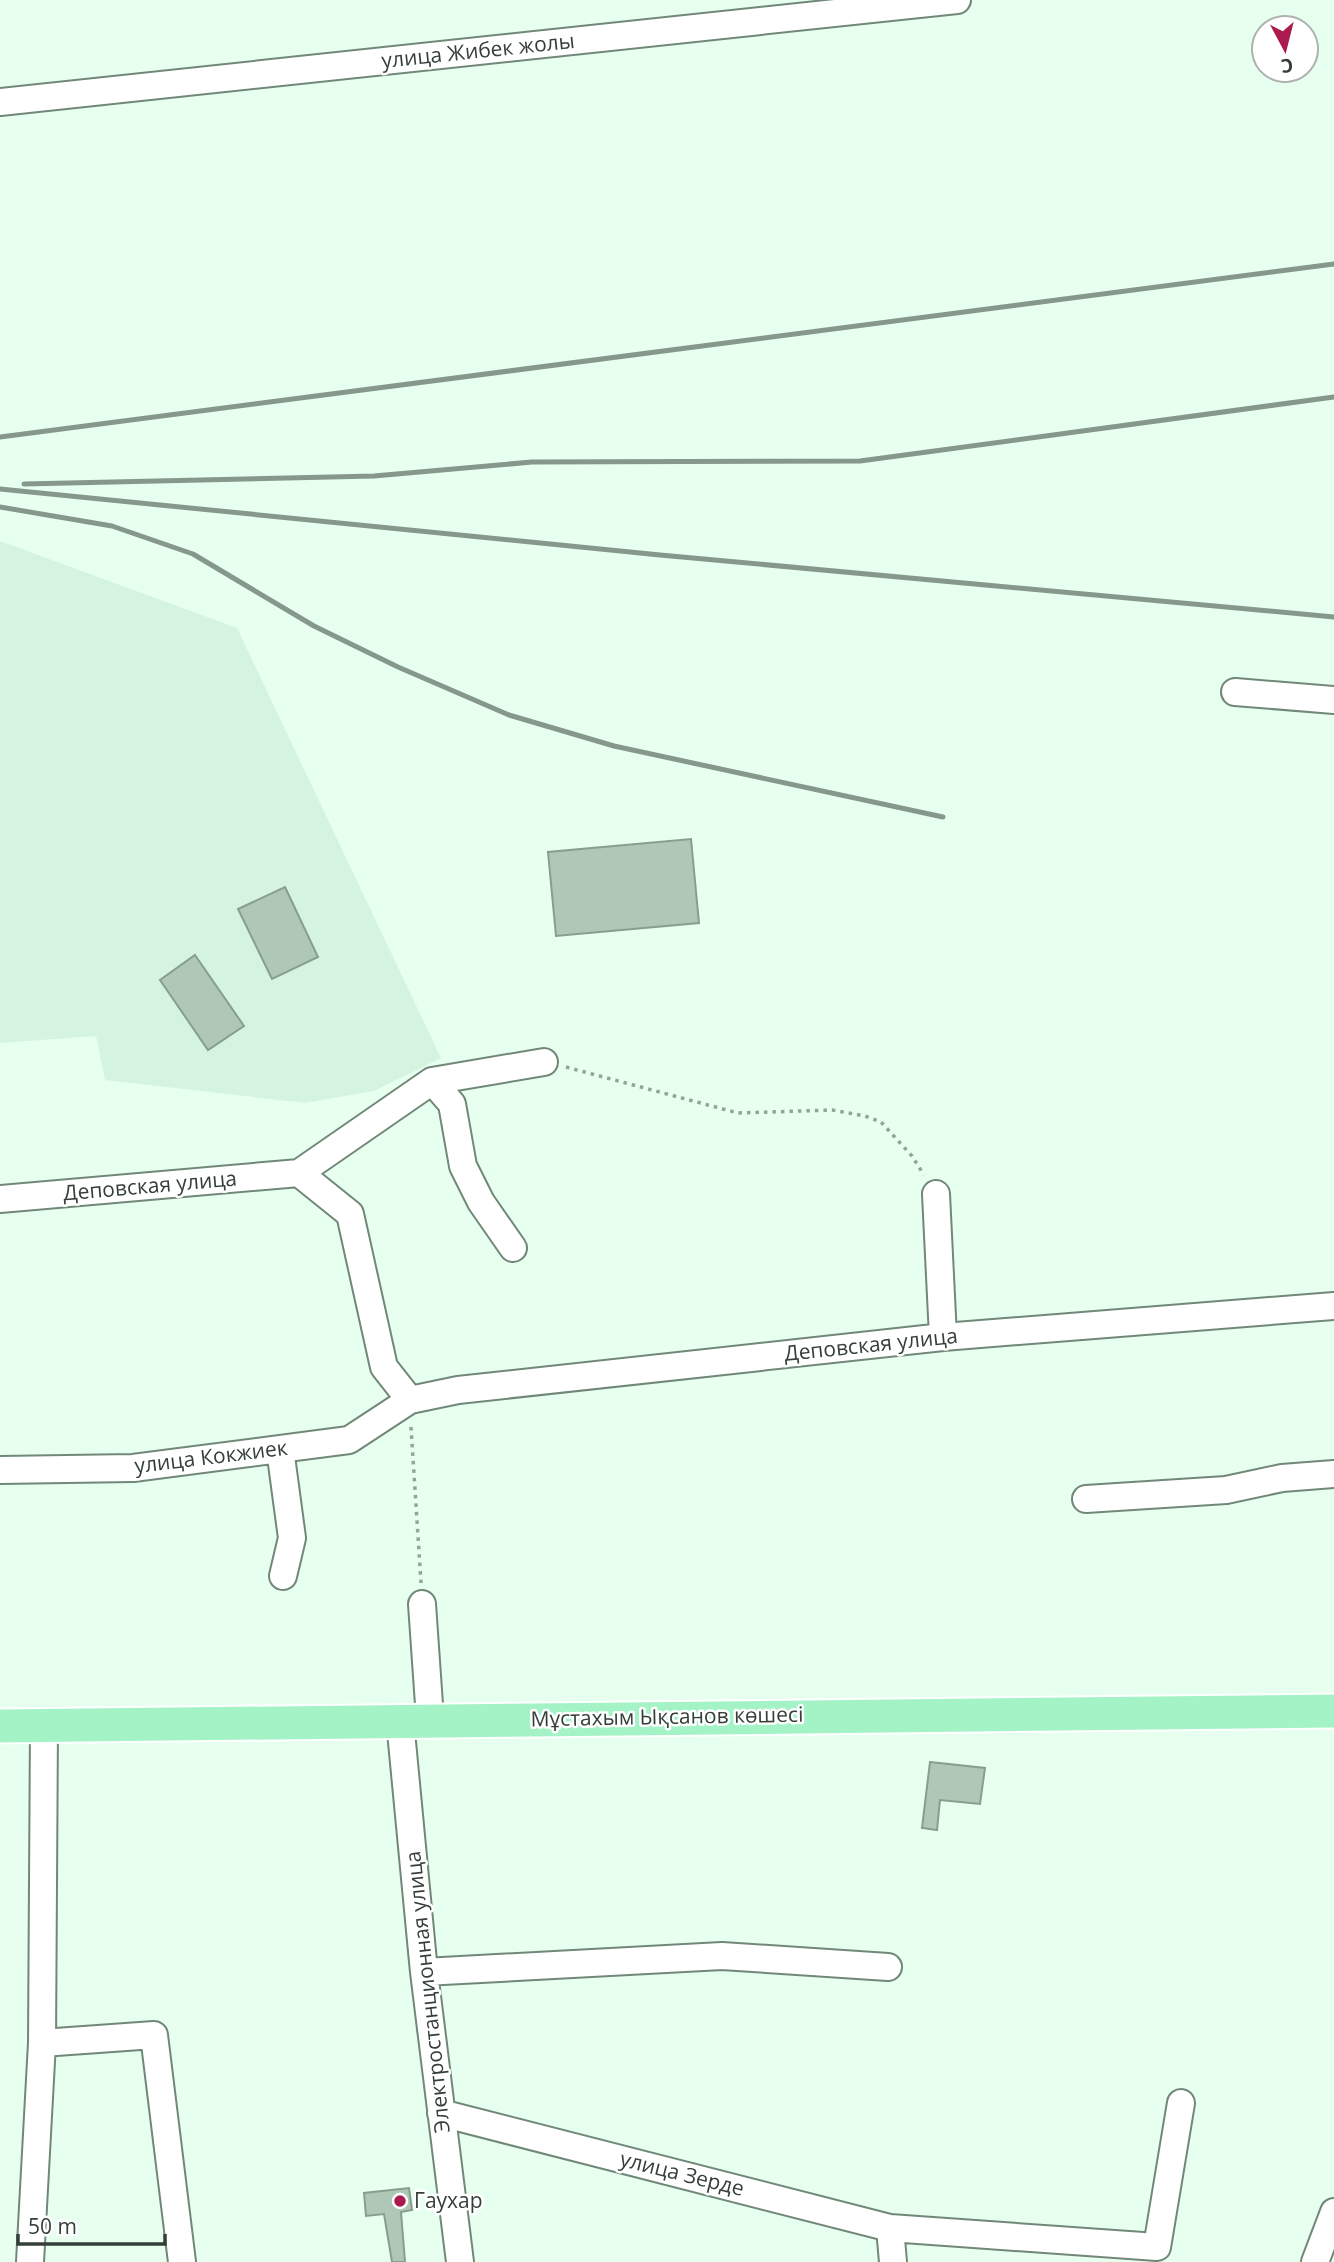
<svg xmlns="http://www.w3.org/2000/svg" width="1334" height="2262" font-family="'Open Sans',sans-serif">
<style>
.built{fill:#d5f4e0}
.building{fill:#afc7b7;stroke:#879e8f;stroke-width:2}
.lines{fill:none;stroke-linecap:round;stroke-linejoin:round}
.minor-casing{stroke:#718879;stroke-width:30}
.major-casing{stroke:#fff;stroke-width:37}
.path{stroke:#92a498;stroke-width:3.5;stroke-dasharray:3.5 5;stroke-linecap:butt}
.minor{stroke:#fff;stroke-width:26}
.major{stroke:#a4f3c7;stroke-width:33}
.rail{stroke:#86978c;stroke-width:5}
.poi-dot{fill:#ac1a4f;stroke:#fff;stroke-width:2.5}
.labels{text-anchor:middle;stroke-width:5;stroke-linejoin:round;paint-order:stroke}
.street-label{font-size:21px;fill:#353f39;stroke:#fff}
.poi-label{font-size:21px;fill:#353f39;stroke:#fff;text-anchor:start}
</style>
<rect width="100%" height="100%" fill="#e6ffee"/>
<path class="built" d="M0 541 237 628 441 1058 374 1091 305 1103 105 1080 96 1036 0 1043Z"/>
<path class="building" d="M691 839 699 923 556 936 548 852Z
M285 887 318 957 272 979 238 909Z
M195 955 244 1026 208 1050 160 980Z
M930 1762 985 1768 980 1804 940 1800 937 1830 922 1828Z
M409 2188 412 2210 401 2212 405 2262H392L384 2214 366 2216 364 2193Z"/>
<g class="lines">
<defs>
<path id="minor" d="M0 102 957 0
M1235 692 1334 700
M432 1081 452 1104 463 1166 481 1202 513 1248
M299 1173 350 1214 384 1367 410 1400
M936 1194 943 1337
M0 1199 299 1173 432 1081 544 1062
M280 1449 292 1538 283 1576
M0 1470 133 1468 349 1440 410 1400 458 1390 943 1337 1334 1306
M1086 1499 1226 1490 1282 1478 1334 1474
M422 1604 430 1719
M400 1721 424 1972 460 2262
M424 1972 722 1956 888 1967
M42 2043 154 2035 182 2262
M441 2113 890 2228 893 2262
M890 2228 1157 2247 1181 2103
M30 2262 42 2043 44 1725
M1315 2262 1334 2212"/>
<path id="major" d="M0 1726 1334 1711"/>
</defs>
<use href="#minor" class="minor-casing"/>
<use href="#major" class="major-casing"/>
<path class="path" d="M566 1067 738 1113 832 1110 865 1116 881 1122 912 1156 924 1175
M411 1427 421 1583"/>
<use href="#minor" class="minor"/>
<use href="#major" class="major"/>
<path class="rail" d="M0 437 1334 264
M24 484 374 476 532 462 860 461 1334 397
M0 489 660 555 1334 617
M0 507 112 526 193 554 314 626 398 667 509 715 614 746 943 817"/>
</g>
<circle class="poi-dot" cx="400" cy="2201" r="7"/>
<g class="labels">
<g class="street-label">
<text transform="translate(478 51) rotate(-6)" y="7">улица Жибек жолы</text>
<text transform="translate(150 1186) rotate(-5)" y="7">Деповская улица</text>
<text transform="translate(871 1345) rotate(-6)" y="7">Деповская улица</text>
<text transform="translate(211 1457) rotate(-7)" y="7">улица Кокжиек</text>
<text transform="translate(667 1717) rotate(-1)" y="7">Мұстахым Ықсанов көшесі</text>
<text transform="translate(428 1992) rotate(-96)" y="7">Электростанционная улица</text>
<text transform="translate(682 2174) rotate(14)" y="7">улица Зерде</text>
</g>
<g class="poi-label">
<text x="414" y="2208">Гаухар</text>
</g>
</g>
<g transform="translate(1285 49) rotate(173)"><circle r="33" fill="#ffffff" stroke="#aeb2b0" stroke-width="2"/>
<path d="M0-5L12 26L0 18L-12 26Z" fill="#ac1a4f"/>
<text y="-10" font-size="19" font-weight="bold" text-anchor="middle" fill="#353f39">С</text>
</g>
<path d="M18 2234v10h147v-10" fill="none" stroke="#353f39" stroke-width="3.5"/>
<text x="28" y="2234" font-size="21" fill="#353f39" stroke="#ffffff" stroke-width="5" paint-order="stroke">50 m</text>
</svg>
